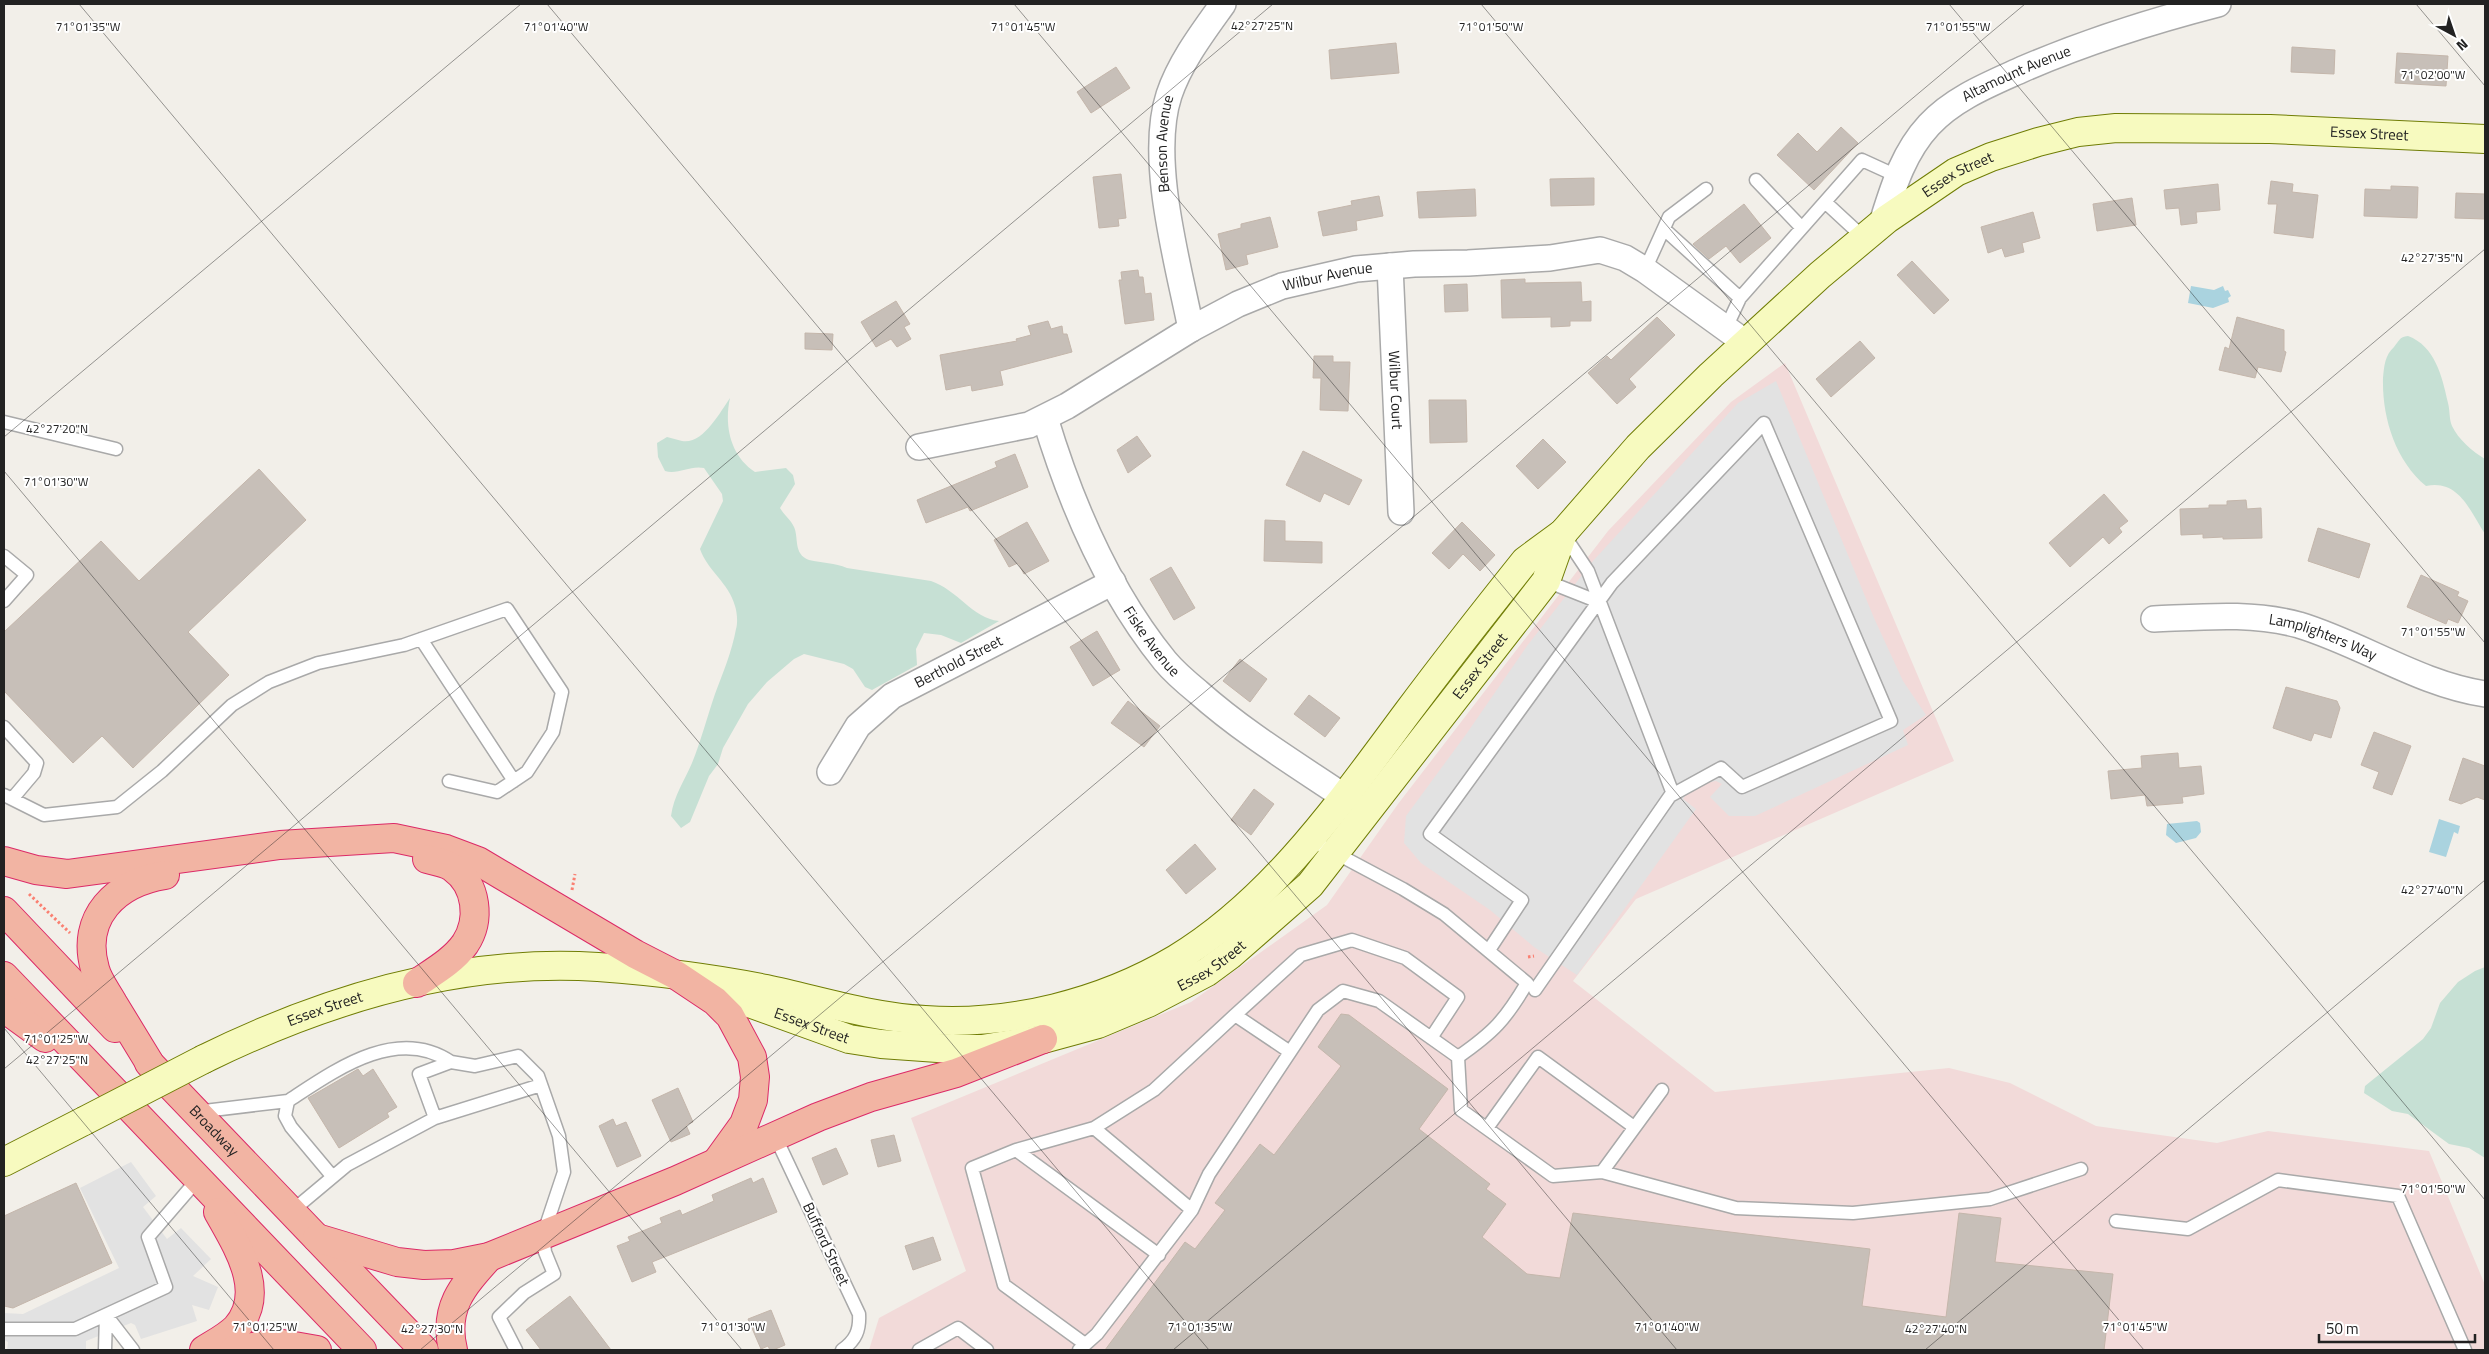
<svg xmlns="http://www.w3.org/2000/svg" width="2489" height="1354" font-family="'Titillium Web',sans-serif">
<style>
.commercial{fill:#f2dad9}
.wetland{fill:#c6e0d4}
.parking{fill:#e2e2e2}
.water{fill:#aad3df}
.building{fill:#c7bfb8;stroke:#c4b6ab}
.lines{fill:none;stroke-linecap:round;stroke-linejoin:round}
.service-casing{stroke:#a9a9a9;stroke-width:15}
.minor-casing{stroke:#a9a9a9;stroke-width:28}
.secondary-casing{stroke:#707d05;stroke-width:30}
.trunk-casing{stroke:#dc2a67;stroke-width:30}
.path{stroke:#fa8072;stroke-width:3;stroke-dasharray:2.5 2.5;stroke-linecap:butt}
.service{stroke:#fff;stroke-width:12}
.minor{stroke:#fff;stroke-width:25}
.secondary{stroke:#f7fabf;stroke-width:28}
.trunk{stroke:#f2b4a3;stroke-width:28}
.secondary-bridge-casing{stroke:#707d05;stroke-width:30;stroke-linecap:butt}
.secondary-bridge{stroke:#f7fabf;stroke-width:28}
.ticks{fill:none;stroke:#222;stroke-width:1;stroke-opacity:0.45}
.labels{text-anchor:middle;stroke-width:4;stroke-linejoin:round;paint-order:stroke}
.street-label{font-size:15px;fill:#222;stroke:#fff}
.ticks-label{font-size:12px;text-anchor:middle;fill:#222;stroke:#fff;stroke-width:4;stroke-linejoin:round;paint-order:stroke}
</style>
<rect width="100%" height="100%" fill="#f2efe9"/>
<path class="commercial" d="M1785 363 1954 761 1636 899 1573 981 1715 1092 1949 1068 2010 1083 2096 1126 2217 1143 2268 1131 2429 1151 2485 1285V1350H869L879 1318 966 1271 911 1118 1191 1002 1327 905 1398 804 1608 531 1731 402Z"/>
<path class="wetland" d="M2408 336C2435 346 2442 376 2448 403 2450 410 2449 419 2452 426 2458 439 2473 452 2485 459V534C2470 511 2459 479 2426 486 2395 460 2382 417 2383 378 2384 366 2385 355 2394 347 2399 341 2399 337 2408 336Z
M730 398C724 425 730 456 755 472L786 468 793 475 795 484 780 508C784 515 791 520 794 527 799 538 793 554 809 560 822 563 835 563 847 568L931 581C958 590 972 618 999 621L961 643 941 635 924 633 916 649 917 665 872 690 865 687 853 669 844 664 804 654 794 659 767 682 748 704 723 748 718 764 709 776 690 822 681 828 671 816C674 795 684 782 692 763 701 741 707 717 715 694 723 673 732 651 736 629 738 623 737 612 735 606 729 583 707 570 700 549L723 501 722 494 704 468C690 465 678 475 665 471L658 457 657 443 667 437C672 438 677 440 682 441 703 445 720 412 730 398Z
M2485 967V1158L2469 1148 2449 1144 2408 1114 2392 1111 2364 1093 2365 1086 2423 1039 2431 1028 2440 1003 2458 982 2475 971Z"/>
<path class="parking" d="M1776 381 1874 618 1903 681 1926 715 1903 730 1908 745 1755 816H1729L1710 797 1722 784 1716 781 1706 783 1688 791 1683 799 1696 809 1577 975 1534 947 1490 910 1421 863 1404 843 1406 816 1467 733 1527 646 1593 561 1738 403Z
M131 1162 156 1196 143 1207 167 1239 181 1228 211 1259 193 1276 218 1287 209 1310 192 1305 197 1321 141 1339 135 1325 131 1323 86 1341V1350H7L8 1342 4 1340V1313L23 1314 119 1268 80 1188Z"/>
<path class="water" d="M2191 286 2214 290 2223 286 2225 291 2228 290 2231 296 2228 298 2229 302 2213 308 2188 303Z
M2439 819 2460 826 2458 834 2454 832 2446 857 2429 852Z
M2197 821 2200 823 2201 832 2196 838 2176 843 2166 835 2167 824Z"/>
<path class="building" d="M1396 43 1399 73 1331 79 1329 50Z
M2292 47 2335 50 2334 74 2291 72Z
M2397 53 2448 56 2446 86 2395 83Z
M1116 67 1130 88 1091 113 1077 92Z
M1841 127 1858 143 1814 190 1777 155 1798 133 1817 152Z
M1121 174 1126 218 1118 219 1119 226 1099 228 1093 177Z
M1594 178V205L1551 206 1550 179Z
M2271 181 2293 184 2292 192 2318 195 2313 238 2274 233 2277 204H2268Z
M2218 184 2220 210 2196 212 2197 223 2181 225 2179 208 2166 209 2164 190Z
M2391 186 2418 187 2417 218 2364 216 2365 189 2391 190Z
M1475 189 1476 216 1419 218 1417 192Z
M2456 193 2485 194V219L2455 218Z
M1379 196 1383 216 1356 221 1357 230 1323 236 1318 212 1352 205 1351 201Z
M2132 198 2136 225 2097 231 2093 204Z
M1744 204 1771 238 1740 263 1726 246 1709 259 1693 244Z
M2033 212 2040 238 2022 243 2024 252 2005 257 2002 248 1988 253 1981 227Z
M1270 217 1278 247 1246 255 1248 264 1226 270 1218 234 1241 228V224Z
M1912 261 1949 300 1934 314 1897 275Z
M1138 270 1139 277H1143L1145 294 1151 293 1154 320 1125 324 1119 280H1122L1121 272Z
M1525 279V283L1581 282 1582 302 1591 301V321H1570V326L1551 327V317L1502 318 1501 280Z
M1467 284 1468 311 1445 312 1444 285Z
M896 301 910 324 904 327 911 339 897 347 891 339 876 347 861 322Z
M1657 317 1675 335 1629 379 1636 387 1617 404 1588 373 1607 356 1611 360Z
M2237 317 2284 330V351L2286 352 2281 372 2258 367 2255 378 2219 370 2225 347 2229 349Z
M1048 321 1051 329 1062 326 1063 334H1067L1072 352 1000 371 1003 385 972 391 971 385 946 390 940 355 1017 341 1016 339 1031 335 1028 326Z
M805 333 833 334 832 350 805 349Z
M1860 341 1875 358 1831 397 1816 379Z
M1314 356H1333V362H1350L1348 411 1320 410 1321 378H1313Z
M1429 400H1466L1467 442 1430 443Z
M1137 436 1151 456 1128 473 1117 450Z
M1543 439 1566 462 1538 489 1516 466Z
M1303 451 1362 480 1349 505 1324 493 1320 502 1286 485Z
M1015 454 1028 487 970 511 968 507 926 523 917 500 997 467 995 462Z
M259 469 306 520 188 632 229 675 133 768 102 736 73 763 4 691V632L101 541 139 581Z
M2104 494 2128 521 2119 528 2122 532 2109 544 2103 537 2070 567 2049 543Z
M2246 500 2247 509 2261 508 2262 538 2223 539V537L2203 538V534L2181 535 2180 509 2209 508V505H2227V501Z
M1265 520 1285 521V541L1322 542V563L1264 561Z
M1027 522 1049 561 1024 574 1018 563 1009 567 994 540Z
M1462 522 1495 555 1480 571 1463 554 1449 569 1432 553Z
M2318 528 2370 544 2359 578 2308 561Z
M1171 567 1195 608 1174 620 1150 579Z
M2421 575 2459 592 2457 596 2468 601 2458 623 2448 619 2446 624 2407 607Z
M1097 631 1120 670 1093 686 1070 647Z
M1240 659 1267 679 1250 702 1223 681Z
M2286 687 2337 701 2340 708 2331 738 2314 733 2311 741 2273 728Z
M1309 695 1340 718 1325 737 1294 714Z
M1128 701 1160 726 1144 747 1111 723Z
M2374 732 2411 746 2392 795 2373 788 2379 772 2361 765Z
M2178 753 2179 768 2201 766 2204 794 2182 797 2183 803 2147 806 2145 795 2111 799 2108 771 2142 768 2141 756Z
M2463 758 2485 766V800L2477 797 2461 804 2449 800Z
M1254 789 1274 804 1251 835 1231 820Z
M1195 844 1216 869 1186 894 1166 870Z
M1341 1014 1349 1015 1448 1089 1419 1129 1490 1184 1486 1189 1506 1204 1482 1237 1527 1274 1560 1278 1573 1213 1870 1249 1862 1306 1946 1317 1959 1213 2001 1218 1995 1262 2113 1274 2104 1350H1105L1185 1242 1195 1249 1225 1210 1215 1203 1260 1144 1274 1155 1341 1066 1318 1047Z
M358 1069 363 1076 373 1069 397 1107 387 1113 389 1117 339 1148 308 1098Z
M678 1088 693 1122 686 1125 690 1134 671 1142 652 1100Z
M613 1119 616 1126 626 1122 641 1156 617 1167 599 1126Z
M894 1135 901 1161 878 1167 871 1140Z
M836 1148 848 1174 823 1185 812 1158Z
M751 1178 753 1183 763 1178 777 1212 652 1262 656 1272 632 1282 617 1246 630 1241 628 1237 662 1223 660 1218 680 1210 682 1215 714 1201 712 1195Z
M76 1183 112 1263 13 1308 4 1306V1216Z
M933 1237 941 1260 913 1270 905 1246Z
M570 1296 611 1350H541L526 1330Z
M771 1310 785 1345 773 1350H770L768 1346 761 1349 748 1319Z"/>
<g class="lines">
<defs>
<path id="service" d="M1756 180 1801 227
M1825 202 1864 238
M1664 229 1740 298 1726 328
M1645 270 1669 217 1706 189
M1740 298 1862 160 1897 176
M4 422 116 449
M1564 535 1588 571 1673 794
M4 556 27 575 4 601
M1546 581 1599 602
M421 639 514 781
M4 727 37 763 34 773 12 799
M4 795 44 815 117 807 162 771 232 705 269 682 318 663 404 645 507 609 562 692 553 732 527 772 497 792 449 781
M1309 839 1403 889 1444 914 1527 983C1505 1020 1494 1032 1458 1057
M1489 950 1522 900 1430 834 1612 583 1764 423 1891 721 1742 787 1721 768 1670 796 1535 990
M1235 1015 1301 955 1352 940 1405 958 1458 997 1431 1038
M1458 1057 1461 1110 1553 1176 1602 1172 1736 1208 1853 1213 1990 1199 2081 1169
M196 1112 288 1101
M435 1118 419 1074 451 1062 475 1066 518 1056 538 1076 559 1136 564 1172 543 1235 545 1252 554 1274 524 1293 499 1317 516 1350
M1487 1128 1538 1057 1634 1127
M775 1136 859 1314C860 1330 856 1340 842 1350
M1016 1150 1094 1128
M1602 1172 1662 1090
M332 1176 291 1127 285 1116 288 1101C334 1071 396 1025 451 1062
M1192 1210 1094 1128 1154 1090 1235 1015 1290 1052
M292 1211 347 1165 435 1118 541 1085
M2116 1221 2188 1229 2278 1180 2398 1196 2465 1350
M106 1315 133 1350
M4 1329H75L166 1287 148 1237 198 1179
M1085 1344 1004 1285 972 1168 1016 1150 1159 1255
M105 1350 106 1315
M919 1350 958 1328 987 1350
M1079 1350 1097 1334 1192 1210 1209 1174 1318 1010 1343 991 1379 1001 1458 1057"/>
<g id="minor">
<path id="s1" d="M1882 223C1893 188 1903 153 1929 125 1954 98 1990 84 2023 69 2086 42 2152 21 2218 4"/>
<path id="s2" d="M1390 266 1401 512"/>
<path id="s3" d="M1191 329C1178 263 1148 159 1169 95 1180 62 1203 32 1223 4"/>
<path id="s4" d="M1045 418C1071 504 1108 591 1165 661 1175 673 1187 683 1198 692 1243 732 1294 763 1343 796"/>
<path id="s5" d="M919 447 1029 425 1067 406 1191 329 1238 304 1282 286 1356 269 1414 264 1468 263 1550 258 1600 250 1625 258 1645 270 1746 343"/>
<path id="s6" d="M2154 619C2202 617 2252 612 2299 625 2362 644 2419 684 2485 694"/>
<path id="s7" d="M830 772 858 726 892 696 1113 582"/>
</g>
<g id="secondary">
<path id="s8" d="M727 995 849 1039 881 1044 952 1049H982L1043 1039 1098 1024 1148 1003 1207 972 1230 955 1310 885 1546 581 1563 533"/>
<path id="s9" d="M204 1059C326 999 461 958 598 967 653 971 711 978 766 989 818 1000 870 1017 925 1020 1010 1026 1102 1003 1176 959 1273 900 1340 803 1407 713 1445 662 1485 611 1525 561L1563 533 1638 447 1711 375 1820 275 1887 219 1956 172 1991 157 2038 142 2078 132 2116 128 2270 129 2485 139"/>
<path d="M4 1162 84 1121"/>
</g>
<g id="trunk">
<path d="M4 861 36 870 67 874 280 845 394 838 446 849 478 861 635 954 676 975 715 1001 730 1016 752 1057 755 1077 753 1100 744 1124 718 1160"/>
<path d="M4 911 115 1028"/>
<path d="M4 976 362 1350"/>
<path d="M417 983C433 972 453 961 465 944 481 920 477 885 453 868 447 863 435 861 427 859"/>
<path d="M4 1008 45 1038"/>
<path d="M149 1062C137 1042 125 1023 113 1003 107 992 98 981 95 969 80 917 116 883 165 875"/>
<path id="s10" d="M149 1063 424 1350"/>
<path d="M317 1238 397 1262 424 1265 454 1264 489 1257 675 1181 818 1117 871 1097 956 1073 1043 1039"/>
<path d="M204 1350C215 1343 227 1337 236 1328 268 1293 237 1246 218 1212"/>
<path d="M234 1350 277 1343 317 1350"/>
<path d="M453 1350C443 1308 462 1287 489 1257"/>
</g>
</defs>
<use href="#service" class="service-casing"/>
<use href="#minor" class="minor-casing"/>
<use href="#secondary" class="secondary-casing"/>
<use href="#trunk" class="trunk-casing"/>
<path class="path" d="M572 890 575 874
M29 894 70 933
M1528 957 1534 956"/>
<use href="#service" class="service"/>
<use href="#minor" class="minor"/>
<use href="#secondary" class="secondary"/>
<use href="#trunk" class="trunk"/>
<defs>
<path id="secondary-bridge" d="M84 1121 204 1059"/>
</defs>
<use href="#secondary-bridge" class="secondary-bridge-casing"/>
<use href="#secondary-bridge" class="secondary-bridge"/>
</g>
<path class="ticks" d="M79 4 1209 1350M547 4 1677 1350M1014 4 2144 1350M1481 4 2485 1200M1949 4 2485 643M2416 4 2485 86M4 437 521 4M4 471 742 1350M4 1028 274 1350M4 1069 1273 4M420 1350 2025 4M1173 1350 2485 249M1925 1350 2485 880"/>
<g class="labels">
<g class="street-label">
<text dy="5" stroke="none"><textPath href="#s1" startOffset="212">Altamount Avenue</textPath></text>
<text dy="5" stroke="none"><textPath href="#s9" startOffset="2538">Essex Street</textPath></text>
<text dy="5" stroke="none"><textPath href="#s3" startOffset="188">Benson Avenue</textPath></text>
<text dy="5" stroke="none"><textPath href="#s9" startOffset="2118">Essex Street</textPath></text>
<text dy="5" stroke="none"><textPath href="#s5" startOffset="448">Wilbur Avenue</textPath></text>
<text dy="5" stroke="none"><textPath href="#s2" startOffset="124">Wilbur Court</textPath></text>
<text dy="5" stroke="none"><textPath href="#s4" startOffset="249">Fiske Avenue</textPath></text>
<text dy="5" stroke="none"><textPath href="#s6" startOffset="172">Lamplighters Way</textPath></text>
<text dy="5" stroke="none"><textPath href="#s7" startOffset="174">Berthold Street</textPath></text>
<text dy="5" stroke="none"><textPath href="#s8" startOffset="915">Essex Street</textPath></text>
<text dy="5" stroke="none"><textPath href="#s8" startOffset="510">Essex Street</textPath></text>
<text dy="5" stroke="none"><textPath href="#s9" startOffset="131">Essex Street</textPath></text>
<text dy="5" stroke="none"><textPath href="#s8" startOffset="90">Essex Street</textPath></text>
<text dy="5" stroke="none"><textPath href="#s10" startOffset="94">Broadway</textPath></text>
<text transform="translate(826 1244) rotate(65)" y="5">Bufford Street</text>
</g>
</g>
<g class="ticks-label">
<text x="1262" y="30">42°27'25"N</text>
<text x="556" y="31">71°01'40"W</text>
<text x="88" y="31">71°01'35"W</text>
<text x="1023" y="31">71°01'45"W</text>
<text x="1491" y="31">71°01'50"W</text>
<text x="1958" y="31">71°01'55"W</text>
<text x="2433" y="79">71°02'00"W</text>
<text x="2432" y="262">42°27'35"N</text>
<text x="57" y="433">42°27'20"N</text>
<text x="56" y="486">71°01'30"W</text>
<text x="2433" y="636">71°01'55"W</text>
<text x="2432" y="894">42°27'40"N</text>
<text x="56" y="1043">71°01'25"W</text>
<text x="57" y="1064">42°27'25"N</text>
<text x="2433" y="1193">71°01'50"W</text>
<text x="265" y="1331">71°01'25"W</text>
<text x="733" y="1331">71°01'30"W</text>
<text x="1200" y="1331">71°01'35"W</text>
<text x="1667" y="1331">71°01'40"W</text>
<text x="2135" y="1331">71°01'45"W</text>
<text x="432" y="1333">42°27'30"N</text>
<text x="1936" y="1333">42°27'40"N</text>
</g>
<rect width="2489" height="1354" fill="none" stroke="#222222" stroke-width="10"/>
<g transform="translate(2454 35) rotate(140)" stroke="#ffffff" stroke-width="4" paint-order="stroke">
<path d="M0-4L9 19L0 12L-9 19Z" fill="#222222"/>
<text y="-8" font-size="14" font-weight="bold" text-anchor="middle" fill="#222222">N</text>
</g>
<path d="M2319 1334v8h156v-8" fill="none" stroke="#222222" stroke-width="2.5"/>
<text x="2326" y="1334" font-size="15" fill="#222222" stroke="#ffffff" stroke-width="4" paint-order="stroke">50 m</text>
</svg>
